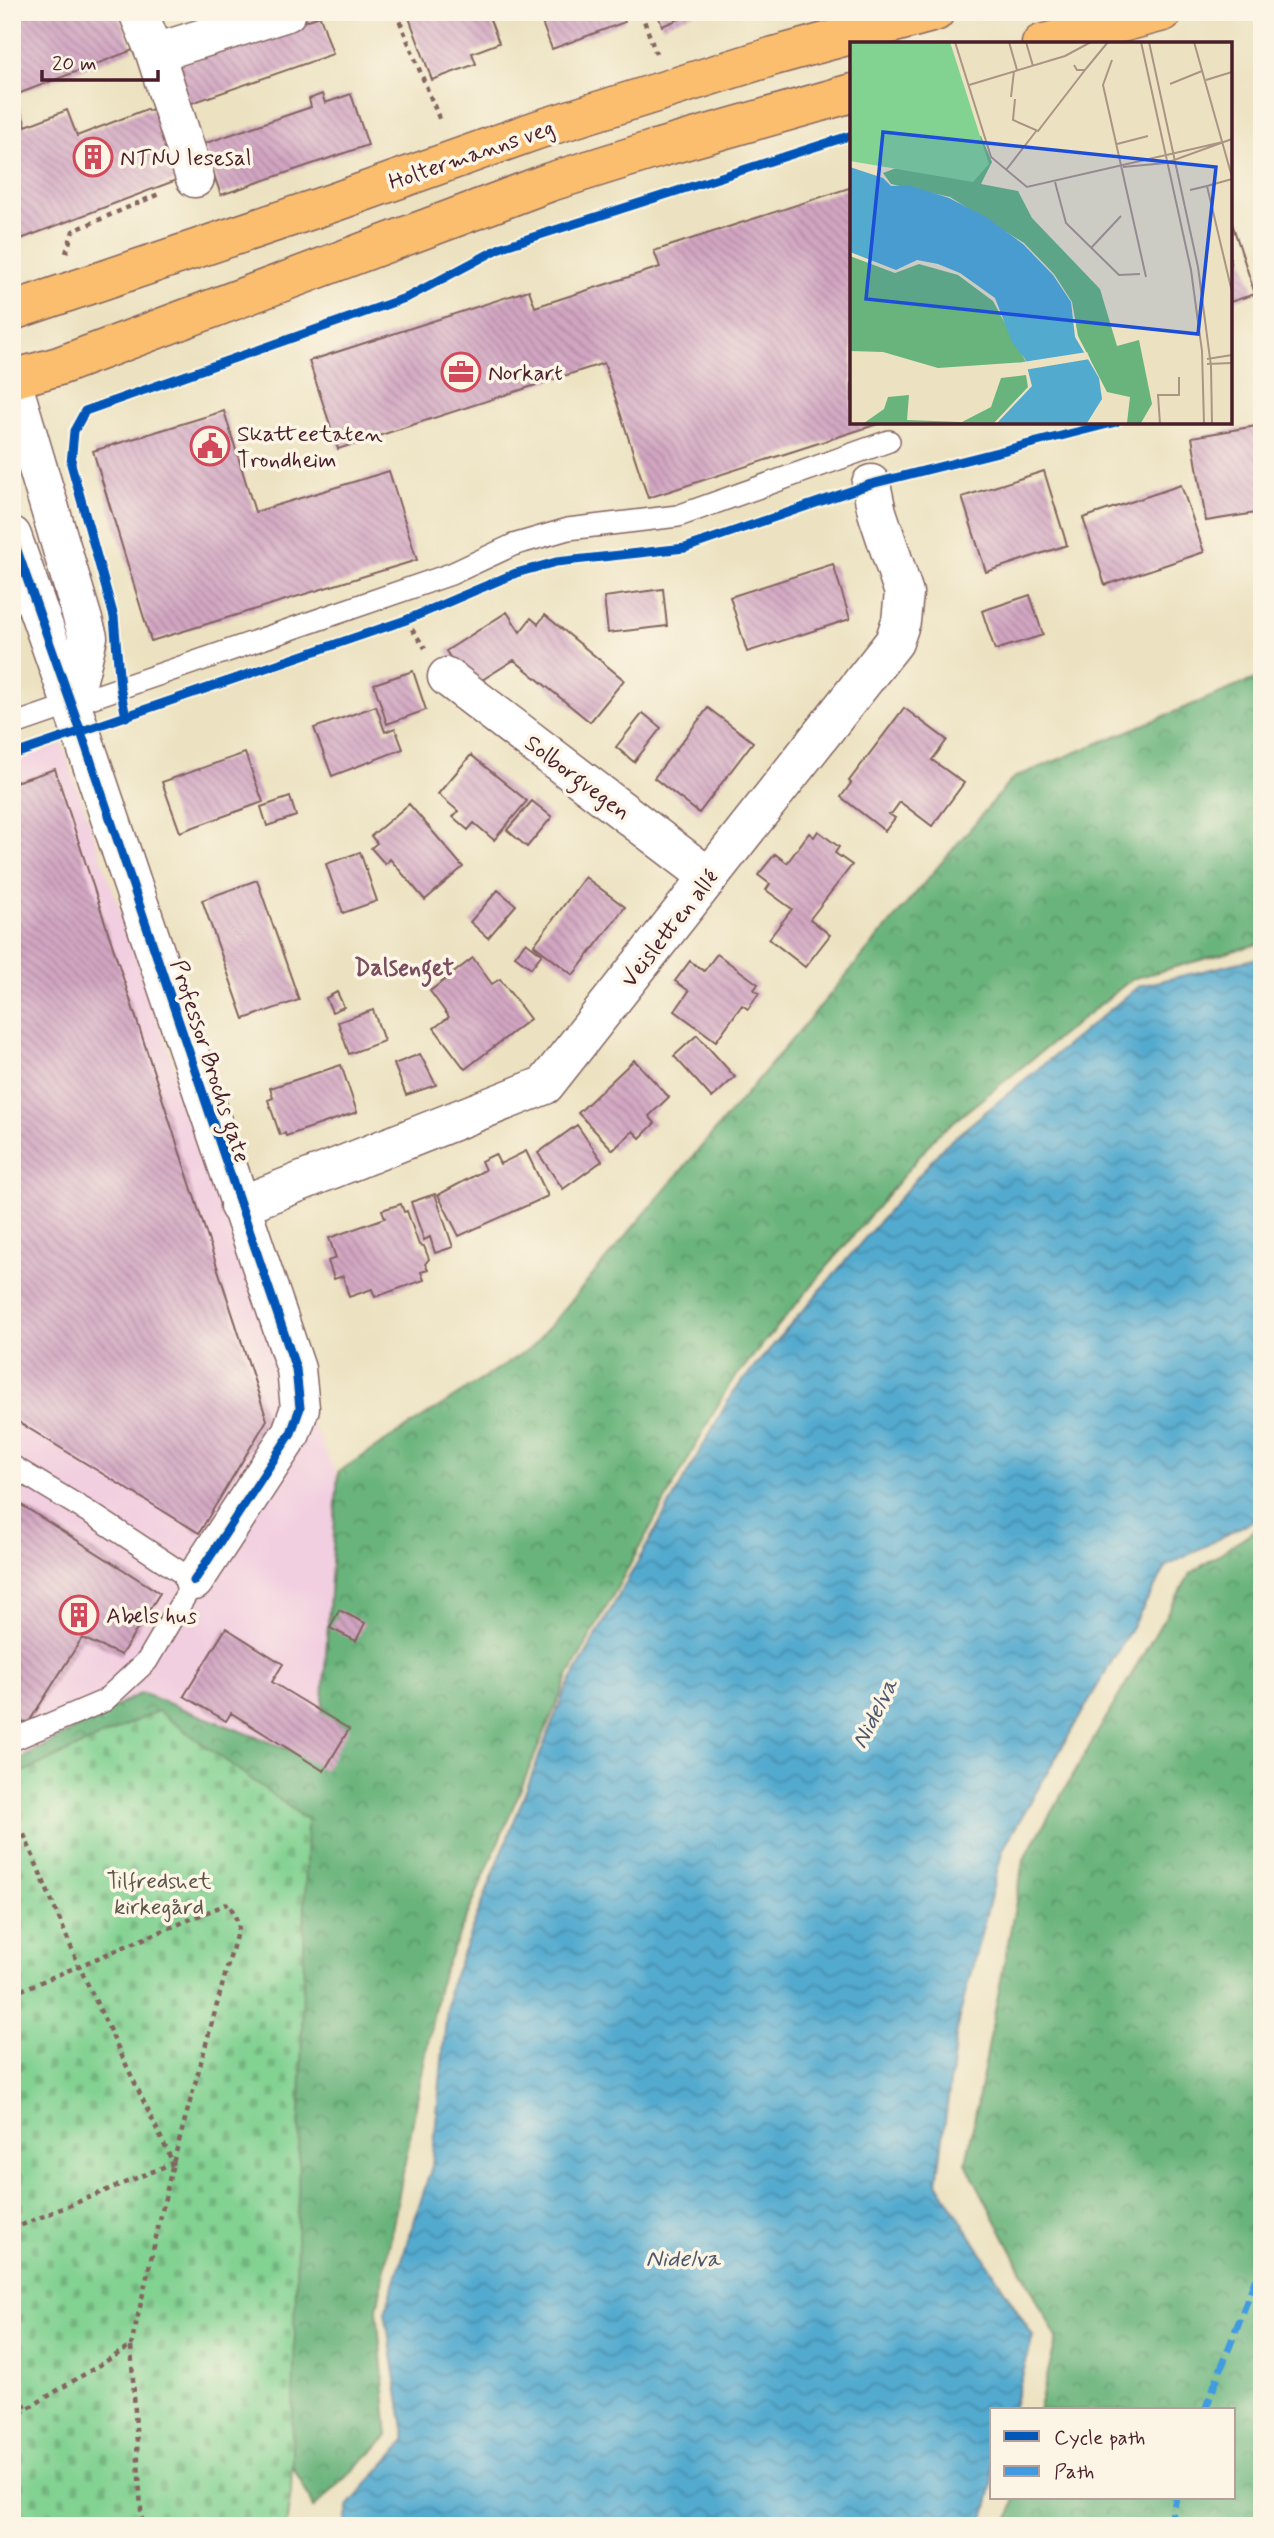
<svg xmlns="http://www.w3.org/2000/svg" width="1274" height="2538" font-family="Mynerve,sans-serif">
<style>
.built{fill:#f2cfe0}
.forest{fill:url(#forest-crowns);stroke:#5a6a54;stroke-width:2}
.cemetery{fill:url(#cemetery-stones);stroke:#66785e;stroke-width:2}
.water{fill:url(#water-waves);stroke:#4e647d;stroke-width:2}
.building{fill:url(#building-back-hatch)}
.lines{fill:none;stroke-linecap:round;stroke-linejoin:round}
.lane-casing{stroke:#836360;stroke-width:24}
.street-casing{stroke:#836360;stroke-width:41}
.primary-casing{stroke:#836360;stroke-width:41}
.path{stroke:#836360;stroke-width:4.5;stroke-dasharray:5 5;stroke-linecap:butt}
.lane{stroke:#fff;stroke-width:21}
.street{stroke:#fff;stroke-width:38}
.primary{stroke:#fabe6e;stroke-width:38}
.quiet{stroke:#409be1;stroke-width:7;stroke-dasharray:14 7;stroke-linecap:butt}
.cycleway-casing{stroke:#fcf5e5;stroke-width:13}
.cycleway{stroke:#0057b8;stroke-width:9}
.labels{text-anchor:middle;stroke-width:7;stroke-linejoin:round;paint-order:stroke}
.street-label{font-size:23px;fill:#4a1f2b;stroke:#fcf5e5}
.poi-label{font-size:23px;fill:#4a1f2b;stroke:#fcf5e5;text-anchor:start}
.park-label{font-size:23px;fill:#5b554a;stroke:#fcf5e5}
.neighbourhood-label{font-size:24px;font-weight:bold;fill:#7a4e60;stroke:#fcf5e5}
.water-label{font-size:24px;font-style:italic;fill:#4d576d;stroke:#fcf5e5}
.inset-road{fill:none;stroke:#ab9485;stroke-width:2}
.view{fill:#1d4ed8;fill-opacity:0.15;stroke:#1d4ed8;stroke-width:3.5}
.inset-edge{fill:none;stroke:#4a1f2b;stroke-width:3.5}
</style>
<defs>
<pattern id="forest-crowns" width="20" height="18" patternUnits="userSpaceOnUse" patternTransform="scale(1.75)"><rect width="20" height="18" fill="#69b47c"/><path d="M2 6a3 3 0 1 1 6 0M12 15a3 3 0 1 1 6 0" fill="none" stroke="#589266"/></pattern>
<pattern id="cemetery-stones" width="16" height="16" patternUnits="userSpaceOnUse" patternTransform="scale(1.75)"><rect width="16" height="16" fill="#82d292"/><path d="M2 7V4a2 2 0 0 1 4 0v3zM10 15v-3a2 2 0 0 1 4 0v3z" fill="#72b47e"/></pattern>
<pattern id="water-waves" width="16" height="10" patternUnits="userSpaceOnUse" patternTransform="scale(1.75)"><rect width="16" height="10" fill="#52aacf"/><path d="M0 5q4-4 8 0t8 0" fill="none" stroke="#468aa8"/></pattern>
<pattern id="building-back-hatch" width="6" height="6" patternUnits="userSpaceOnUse" patternTransform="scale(1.75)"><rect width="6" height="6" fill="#d2a6c2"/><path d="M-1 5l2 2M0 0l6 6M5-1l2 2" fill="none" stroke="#ac879e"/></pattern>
</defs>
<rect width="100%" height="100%" fill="#fcf5e5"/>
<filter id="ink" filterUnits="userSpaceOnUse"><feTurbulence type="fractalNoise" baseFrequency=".0143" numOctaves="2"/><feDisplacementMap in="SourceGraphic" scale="14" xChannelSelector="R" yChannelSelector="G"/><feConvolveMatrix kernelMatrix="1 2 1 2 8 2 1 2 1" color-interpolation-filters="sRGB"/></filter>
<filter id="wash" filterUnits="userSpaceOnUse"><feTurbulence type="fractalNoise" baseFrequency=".00686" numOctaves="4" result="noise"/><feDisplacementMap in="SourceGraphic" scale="28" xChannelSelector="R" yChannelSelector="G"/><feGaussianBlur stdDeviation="1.57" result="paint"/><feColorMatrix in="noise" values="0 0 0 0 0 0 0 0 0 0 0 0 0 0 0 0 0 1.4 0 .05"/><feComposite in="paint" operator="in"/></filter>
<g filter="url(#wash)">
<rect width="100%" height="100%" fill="#ece2c1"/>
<path class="built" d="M62 744 260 1314 384 1575 307 1820 12 1777V761Z"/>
<path class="forest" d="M1262 676V943L1132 979 937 1135 729 1385 568 1677 440 1980 377 2309 388 2436 314 2508 12 1914V1763L141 1693 319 1761 338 1472 532 1347 1013 778Z
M1262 1525V2526H1007L1015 2498H1234V2410H1038L1057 2338 966 2163 1024 1859 1190 1574Z"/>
<path class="cemetery" d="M158 1711 307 1820 291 2492 286 2526H12V1777Z"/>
<path class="water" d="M1262 957V1516L1167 1566 1003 1849 958 2022 937 2182 1033 2336 1013 2410H992V2488L982 2526H344L349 2505 406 2440 385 2312 432 2166 449 1988 564 1693 733 1392 944 1146 1139 986Z"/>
<g id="blocks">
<path class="building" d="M12 12H118L133 50 15 95 26 126 67 110 77 136 147 109 148 111 155 108 182 178 21 239 12 216Z
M193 12H226L199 29Z
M407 12H487L499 43 472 53 476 64 432 80Z
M538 12H622L625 22 552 49Z
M657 12H697L662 26Z
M320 16 333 54 189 104 176 65Z
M322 94 325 103 351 94 368 145 221 195 203 144 311 107 309 99Z
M852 187V422H884L648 498 604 363 338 449 309 361 529 290 535 307 660 267 654 251Z
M1230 217 1255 294 1230 302Z
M224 411 255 512 389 471 417 560 151 641 93 451Z
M1262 425V512L1206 521 1192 437Z
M1044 471 1067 545 986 572 962 497Z
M1181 485 1204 552 1105 585 1083 518Z
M833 564 850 619 747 652 730 597Z
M663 589 667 626 608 633 604 597Z
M1030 595 1043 635 995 650 982 611Z
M507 612 520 632 531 618 538 624 545 615 624 680 590 722 514 660 469 688 446 651Z
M413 671 426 710 387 724 374 684Z
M376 706 385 732 395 728 403 749 332 776 314 728Z
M708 708 753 742 699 813 654 778Z
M904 708 947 740 932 760 964 783 932 826 900 802 892 813 889 814 895 818 885 831 841 797 851 783 849 781Z
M643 713 661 728 634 762 616 747Z
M245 753 263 802 180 832 162 782Z
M471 755 527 801 494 840 474 823 468 830 453 817 458 811 438 794Z
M55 769 267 1420 199 1533 12 1418V783Z
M290 797 296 816 267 826 261 807Z
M532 801 552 817 527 847 507 830Z
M409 804 463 867 425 900 390 859 385 864 371 848 377 843 371 836Z
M818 831 839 847 835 853 852 865 810 919 830 935 805 967 769 939 792 909 766 890 770 884 758 875 775 854 787 863 809 833 814 837Z
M360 852 377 901 343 913 326 864Z
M585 877 625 907 573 975 534 945Z
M257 880 299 1000 244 1019 202 900Z
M498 890 516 905 488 938 470 922Z
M526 942 542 954 531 968 515 956Z
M717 954 758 984 754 990 759 993 748 1009 742 1005 716 1041 675 1011 689 991 675 981 690 961 704 971Z
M473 958 492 984 500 979 530 1019 465 1069 434 1028 449 1017 430 991Z
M337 992 344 1007 332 1012 326 998Z
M373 1010 384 1041 349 1054 338 1022Z
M697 1035 735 1077 712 1098 674 1056Z
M420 1054 436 1085 406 1095 394 1064Z
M634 1060 669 1097 649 1116 655 1123 640 1138 633 1131 613 1150 578 1113Z
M341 1065 357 1112 286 1136 285 1133 280 1135 268 1100 273 1098 270 1088Z
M577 1125 602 1161 563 1189 538 1153Z
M526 1151 548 1196 459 1236 438 1195 485 1170 481 1161 495 1154 500 1164Z
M435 1194 453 1247 435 1253 430 1237 424 1240 411 1202Z
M401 1204 404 1212 407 1211 419 1245 424 1246 429 1259 425 1264 428 1270 421 1272 424 1280 375 1297 372 1289 349 1297 343 1276 334 1279 328 1261 336 1258 329 1238 385 1218 382 1210Z
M12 1499 160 1593 121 1655 82 1638 29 1722 12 1721Z
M339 1610 365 1623 356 1641 330 1628Z
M226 1628 283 1664 272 1682 349 1729 324 1771 231 1713 226 1721 184 1696Z"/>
</g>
</g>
<g filter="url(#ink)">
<use href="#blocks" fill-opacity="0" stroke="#836360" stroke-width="2"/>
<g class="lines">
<defs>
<path id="lane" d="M12 725 451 574 513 545 568 529 678 516 889 441
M12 1466 95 1516 194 1581 147 1661 104 1701 12 1740"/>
<path id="street" d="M138 12 155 53
M195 178 155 53 287 12
M12 381 88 637 72 705
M12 536 81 732 296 1369 300 1408 291 1433 194 1581
M447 677 709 877
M239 1206 545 1085 894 642 901 621 904 593 877 512 871 484"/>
<path id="primary" d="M1041 44 1163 12
M12 311 335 202 537 130 774 56 935 12
M12 379 59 366 550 182 659 148 852 93"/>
</defs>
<use href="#lane" class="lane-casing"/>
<use href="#street" class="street-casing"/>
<use href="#primary" class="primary-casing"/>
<path class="path" d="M396 12 441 123
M641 12 656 54
M66 253 73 231 159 194
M406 621 425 648
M12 1994 229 1903 239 1925 173 2163 131 2346
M12 2229 173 2163 79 1966 22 1830
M12 2376 26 2408
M12 2418 131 2346 142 2526"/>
<use href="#lane" class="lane"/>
<use href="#street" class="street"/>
<use href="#primary" class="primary"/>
<path class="quiet" d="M1205 2410 1262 2262
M1170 2526 1176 2498"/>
<defs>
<path id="cycleway" d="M12 536 81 732 296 1369 300 1408 291 1433 194 1581
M126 717 120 687 114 617 71 464 74 431 85 411 408 297 502 247 852 135
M12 755 406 620 516 573 556 562 685 548 871 484 1116 422"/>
</defs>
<use href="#cycleway" class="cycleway-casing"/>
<use href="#cycleway" class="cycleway"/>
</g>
</g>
<defs>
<symbol id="building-ring" viewBox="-11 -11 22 22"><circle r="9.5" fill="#fcf5e5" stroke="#d1495b" stroke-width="1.5"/><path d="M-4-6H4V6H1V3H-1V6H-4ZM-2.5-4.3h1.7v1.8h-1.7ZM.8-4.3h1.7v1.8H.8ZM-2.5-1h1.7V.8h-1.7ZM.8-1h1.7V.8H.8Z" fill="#d1495b"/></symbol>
<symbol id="office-ring" viewBox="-11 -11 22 22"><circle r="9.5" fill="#fcf5e5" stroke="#d1495b" stroke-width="1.5"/><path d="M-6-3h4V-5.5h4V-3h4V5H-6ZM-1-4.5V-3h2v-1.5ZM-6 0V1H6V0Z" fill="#d1495b"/></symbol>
<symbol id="civic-ring" viewBox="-11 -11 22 22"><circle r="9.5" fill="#fcf5e5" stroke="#d1495b" stroke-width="1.5"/><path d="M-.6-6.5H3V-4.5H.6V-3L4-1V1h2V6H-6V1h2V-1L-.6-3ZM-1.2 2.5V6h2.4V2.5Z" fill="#d1495b"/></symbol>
</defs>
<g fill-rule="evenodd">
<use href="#building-ring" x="71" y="135" width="44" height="44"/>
<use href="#office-ring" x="439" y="350" width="44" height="44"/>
<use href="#civic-ring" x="188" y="424" width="44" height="44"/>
<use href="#building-ring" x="57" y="1593" width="44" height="44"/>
</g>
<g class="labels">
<g class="street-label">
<text transform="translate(471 154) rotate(-19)" y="8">Holtermanns veg</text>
<text transform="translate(578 777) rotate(37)" y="8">Solborgvegen</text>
<text transform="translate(669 928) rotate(-52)" y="8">Veisletten allé</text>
<text transform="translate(211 1061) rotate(72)" y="8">Professor Brochs gate</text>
</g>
<g class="poi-label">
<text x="120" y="165">NTNU lesesal</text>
<text x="488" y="380">Norkart</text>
<text x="237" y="441">Skatteetaten<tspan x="237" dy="26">Trondheim</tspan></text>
<text x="106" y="1623">Abels hus</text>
</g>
<g class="park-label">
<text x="159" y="1888">Tilfredshet<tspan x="159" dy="26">kirkegård</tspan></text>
</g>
<g class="neighbourhood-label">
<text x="404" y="975">Dalsenget</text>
</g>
<g class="water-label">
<text transform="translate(874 1713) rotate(-63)" y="8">Nidelva</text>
<text x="683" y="2266">Nidelva</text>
</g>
</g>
<g transform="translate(850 42)">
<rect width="382" height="382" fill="#ece2c1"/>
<path d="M131 94 142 120 131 142 168 149 182 176 250 247 267 304 289 298 302 362 291 381H277L280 355 257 350 228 294 222 260 204 232 174 201 100 155 41 142 33 131ZM0 214 45 231 69 222 108 233 143 259 176 320 88 326 33 310 0 309ZM176 333 178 345 144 381H14L34 367 38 355 59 353 57 378 112 380 141 365 151 336Z" fill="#69b47c"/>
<path d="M0 0H100L139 122 123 140 0 119Z" fill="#82d292"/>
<path d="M0 125 33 136 41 144 58 143 99 156 136 175 173 202 203 233 221 260 225 295 249 336 252 357 237 381H147L182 344 175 317 162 300 145 256 110 231 88 222 67 218 46 228 0 210Z" fill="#52aacf"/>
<path d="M237 310 240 317 174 328 173 320Z" fill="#ece2c1"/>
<path class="inset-road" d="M105 0 141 115 177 145 373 100M159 0 167 28M176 0 183 24M291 0 341 228 352 309 354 382M299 0 348 225 361 324 362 382M344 0 382 135M262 18 253 43 296 235M224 23 227 28H235L258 0M356 38 382 30M320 42 352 29M119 43 215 14 241 0M161 55 164 29M165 57 163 78 188 89 235 28M267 102 298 94M273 125 316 121 382 97M156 128 187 88M205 140 216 181 269 233 290 232M357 144 382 137M340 148 357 144 382 250M241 206 271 174M357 317 382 313M357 322 382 321M310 382 308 353H329V335"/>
<path class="view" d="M33 90 366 125 348 292 16 257Z"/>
<rect width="382" height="382" class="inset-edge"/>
</g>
<rect width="1274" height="2538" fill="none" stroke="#fcf5e5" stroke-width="42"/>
<rect x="990" y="2408" width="245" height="91" fill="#fcf5e5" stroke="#b59f9b" stroke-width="2"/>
<rect x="1004" y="2431" width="35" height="10" fill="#0057b8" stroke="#b59f9b" stroke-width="2"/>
<text x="1054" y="2444" font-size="21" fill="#4a1f2b">Cycle path</text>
<rect x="1004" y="2466" width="35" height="10" fill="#409be1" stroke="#b59f9b" stroke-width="2"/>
<text x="1054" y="2478" font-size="21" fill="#4a1f2b">Path</text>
<path d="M42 70v10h116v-10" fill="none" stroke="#4a1f2b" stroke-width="3.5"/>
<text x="52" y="70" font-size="21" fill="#4a1f2b" stroke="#fcf5e5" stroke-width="5" paint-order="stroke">20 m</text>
</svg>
